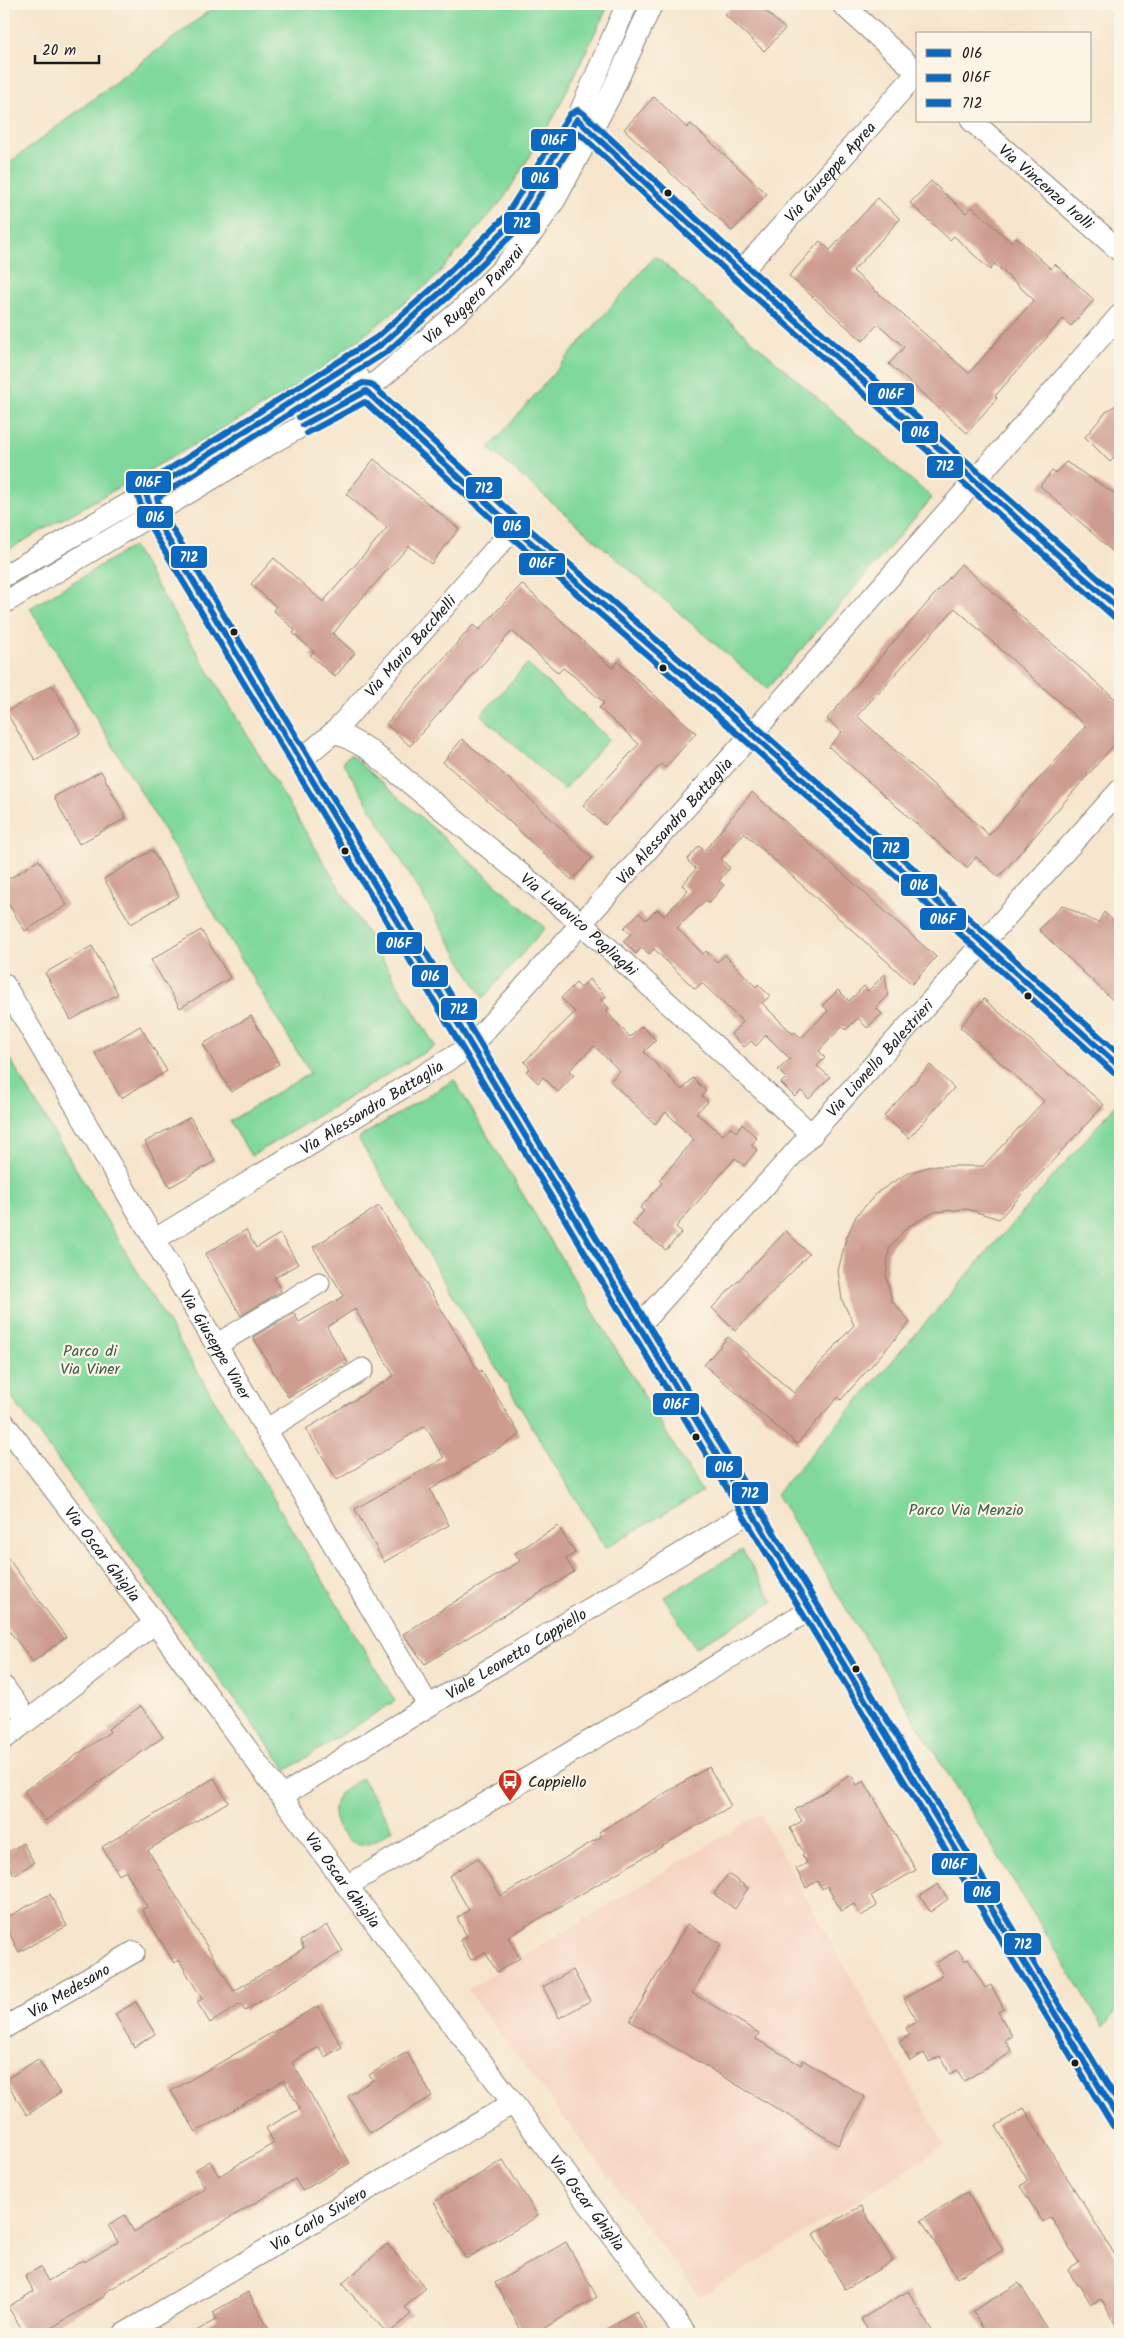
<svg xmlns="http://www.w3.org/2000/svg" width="1124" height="2338" font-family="Kalam,sans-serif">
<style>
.built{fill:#f5d3c2}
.green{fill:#80d89d;stroke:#4e7a5c}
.building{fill:#ce9b91;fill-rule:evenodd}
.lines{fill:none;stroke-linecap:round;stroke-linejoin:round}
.minor-casing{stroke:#898074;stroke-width:23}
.minor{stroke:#fff;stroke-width:21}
.bus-1-casing{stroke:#fcf5e5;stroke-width:10}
.bus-2-casing{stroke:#fcf5e5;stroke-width:10}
.bus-3-casing{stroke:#fcf5e5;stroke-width:10}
.bus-1{stroke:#0c69bf;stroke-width:6}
.bus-2{stroke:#0c69bf;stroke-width:6}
.bus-3{stroke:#0c69bf;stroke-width:6}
.bus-dot{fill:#1c1c1c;stroke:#fcf5e5;stroke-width:2}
.labels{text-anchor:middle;stroke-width:4.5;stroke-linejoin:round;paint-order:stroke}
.street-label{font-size:16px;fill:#1c1c1c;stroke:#fcf5e5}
.park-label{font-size:16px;fill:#3f5e49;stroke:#fcf5e5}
.poi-label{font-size:16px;fill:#1c1c1c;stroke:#fcf5e5;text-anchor:start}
.line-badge{stroke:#fcf5e5;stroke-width:2}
.badge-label{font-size:14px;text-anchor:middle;font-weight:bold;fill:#fff}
</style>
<rect width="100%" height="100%" fill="#fcf5e5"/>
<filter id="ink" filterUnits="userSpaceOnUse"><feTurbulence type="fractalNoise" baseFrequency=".02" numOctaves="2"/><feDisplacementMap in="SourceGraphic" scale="10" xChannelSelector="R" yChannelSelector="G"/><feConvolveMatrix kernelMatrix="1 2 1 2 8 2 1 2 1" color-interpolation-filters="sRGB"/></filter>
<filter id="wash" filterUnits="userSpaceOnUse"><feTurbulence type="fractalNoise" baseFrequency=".0096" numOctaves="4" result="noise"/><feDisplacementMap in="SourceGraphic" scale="20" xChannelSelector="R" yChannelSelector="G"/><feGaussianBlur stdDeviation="1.12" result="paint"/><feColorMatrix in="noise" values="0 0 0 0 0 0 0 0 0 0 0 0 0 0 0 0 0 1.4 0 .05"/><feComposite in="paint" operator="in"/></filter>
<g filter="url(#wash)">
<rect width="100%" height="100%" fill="#f6e5cc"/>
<path class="built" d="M760 1814 945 2146 700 2297 467 1990Z"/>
<path class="green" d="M218 4H609L554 117 504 198 432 281 307 381 4 552V167Z
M655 256 932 498 767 689 489 448Z
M133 546 435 1046 251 1156 230 1121 310 1073 30 608Z
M527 664 609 739 564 790 481 715Z
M350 754 545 928 483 998 343 762Z
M4 1049 395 1701 287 1770 4 1387Z
M454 1080 702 1492 605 1548 358 1138Z
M1120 1100V2008L1103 2027 776 1494Z
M742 1550 773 1602 695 1648 664 1597Z
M362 1778 393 1829C384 1835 373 1844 362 1844 340 1844 327 1813 338 1796 343 1789 355 1783 362 1778Z"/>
<g id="blocks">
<path class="building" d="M735 4H758L785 29 764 51 725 15Z
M654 97 687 128 691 124 767 194 732 231 624 129Z
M931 181 966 213 972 207 1011 242 1016 237 1051 269 1055 264 1094 300 1071 326 1063 319 995 396 997 398 967 433 889 364 904 347 878 324 863 341 789 276 820 241 830 250 878 198 900 219 853 271 969 373 1034 300 995 264 990 270 954 236 950 240 910 203Z
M1120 402V452L1110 462 1085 437 1106 412Z
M374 459 459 529 431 564 409 546 354 607 333 634 355 653 335 677 310 655 314 652 293 633 295 630 273 610 276 607 251 584 274 558 323 602 387 528 346 494Z
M1066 462 1120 497V558L1040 486 1052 471 1055 473Z
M961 564 1120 703V738L999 877 976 857 967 868 829 747 842 732 827 719ZM955 608 1086 726 989 835 857 716Z
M522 584 612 668 618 662 696 733 665 768 661 764 605 825 583 805 639 744 599 708 604 703 575 677 563 668 558 673 512 631 410 746 386 724 473 625 479 630Z
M52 685 81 733 35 760 6 712Z
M462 739 506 776 592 858 572 880 479 793 443 762Z
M101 771 126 818 79 844 54 797Z
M752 792 936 957 912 984 744 833 721 859 730 868 719 881 724 885 709 903 706 900 677 928 703 954 706 951 717 962 725 955 756 987 758 984 770 996 762 1003 793 1034 795 1032 801 1038 828 1011 823 1005 838 990 849 1001 864 986 868 991 885 974 888 996 876 1008 882 1014 867 1028 858 1018 846 1030 842 1026 819 1051 825 1058 817 1066 830 1077 809 1099 801 1091 795 1097 781 1083 786 1078 778 1070 790 1059 766 1035 756 1046 751 1041 744 1047 731 1034 743 1022 702 983 695 989 654 949 649 954 642 947 636 954 623 941 631 934 624 928 639 913 646 920 657 909 664 916 688 890 682 885 696 869 687 860 699 846 704 851Z
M152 850 179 896 131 924 104 879Z
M39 860 67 905 25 931 4 897V882Z
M1062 905 1098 923 1104 912 1120 927V1007L1039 930Z
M201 930 230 978 180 1008 151 960Z
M92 946 118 994 71 1020 45 973Z
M589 979 606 996 601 1000 609 1008 606 1011 630 1037 642 1026 656 1040 644 1052 682 1090 693 1078 706 1091 702 1096 708 1102 696 1113 723 1135 730 1127 736 1132 742 1124 757 1138 751 1145 757 1150 744 1166 735 1158 676 1227 682 1232 666 1250 632 1224 644 1211 640 1208 662 1183 659 1180 694 1140 666 1112 655 1124 610 1081 620 1071 594 1046 569 1071 574 1075 558 1092 543 1077 538 1083 526 1071 530 1068 524 1062 575 1012 561 998 576 983 581 988Z
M984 999 1104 1105 999 1219 967 1209 934 1212 906 1228 889 1249 886 1275 892 1301 910 1322 841 1400 838 1397 797 1444 704 1365 728 1337 794 1393 854 1325 842 1300 838 1271 846 1239 856 1216 878 1192 906 1174 931 1166H983L1044 1101 960 1027Z
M251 1016 279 1064 231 1092 203 1044Z
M140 1026 167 1071 121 1098 95 1053Z
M930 1065 954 1088 909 1138 884 1116Z
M190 1117 215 1161 170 1187 145 1142Z
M379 1206 479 1372 481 1370 520 1435 430 1490 449 1525 384 1562 355 1509 444 1458 425 1426 337 1480 306 1429 394 1376 355 1309 327 1327 348 1363 288 1397 253 1337 294 1313 299 1322 344 1296 313 1247Z
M246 1230 256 1248 280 1234 298 1264 274 1278 281 1291 241 1316 205 1254Z
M786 1231 809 1254 735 1331 712 1308Z
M558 1526 575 1553 566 1559 574 1572 425 1664 403 1634 520 1561 515 1553Z
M4 1553 66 1637 33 1662 4 1624Z
M141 1706 163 1737 45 1821 24 1791 110 1732 108 1729Z
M709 1767 731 1806 508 1937 520 1958 497 1972 485 1952 471 1960 460 1940 467 1936 457 1918 469 1910 449 1876 478 1858 501 1896 602 1836 599 1832Z
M851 1775 857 1785 864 1781 916 1870 871 1896 877 1906 861 1916 854 1904 841 1911 827 1886 822 1889 817 1881 806 1888 796 1869 807 1863 802 1855 804 1853 790 1828 802 1821 795 1810Z
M214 1778 228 1802 148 1850 234 1991 304 1948 300 1941 327 1925 343 1951 245 2011 241 2004 210 2023 197 2002 202 1999 179 1960 174 1963 142 1910 147 1907 126 1871 119 1875 102 1847Z
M23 1843 34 1863 14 1875 4 1855Z
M728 1874 748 1888 735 1909 714 1894Z
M938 1884 948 1899 930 1912 920 1896Z
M50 1894 67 1926 19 1952 4 1923V1919Z
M687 1924 721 1944 692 1993 759 2033 756 2039 801 2065 803 2060 865 2097 838 2145 630 2021Z
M958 1950 965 1961 968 1959 985 1988 991 1985 1004 2009 998 2012 1012 2036 1005 2040 1012 2052 964 2081 957 2070 950 2074 940 2056 929 2062 924 2053 910 2061 899 2042 910 2035 906 2028 917 2021 904 1999 943 1975 936 1963Z
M573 1970 590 2001 559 2018 543 1987Z
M136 2002 155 2034 134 2047 115 2014Z
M318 2006 342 2047 325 2057 319 2047 292 2062 350 2163 302 2191 295 2179 104 2293 105 2296 41 2334H25L8 2307 34 2291 25 2276 40 2267 48 2281 83 2260 84 2262 118 2242 108 2225 125 2215 134 2232 205 2188 195 2170 210 2161 219 2176 274 2143 266 2128 300 2109 284 2080 196 2132 171 2091Z
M407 2052 432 2096 370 2133 348 2096 373 2080 369 2075Z
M38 2059 60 2093 27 2115 5 2080Z
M1024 2108 1120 2263V2332L1101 2299 1091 2304 1079 2284 1077 2285 1068 2270 1079 2263 1051 2217 1043 2222 1020 2186 1028 2181 996 2126Z
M503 2160 538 2216 466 2259 434 2202Z
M967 2192 1003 2250 957 2278 921 2220Z
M861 2206 893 2261 845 2289 813 2234Z
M566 2242 597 2297 534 2334H523L495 2283Z
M387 2244 426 2288 405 2307 411 2314 388 2334 342 2284Z
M1019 2283 1050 2334H986L973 2311Z
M908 2291 934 2334H870L861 2319Z
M248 2292 272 2334H191L217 2319 213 2312Z
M636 2311 650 2334H598Z"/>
</g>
</g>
<g filter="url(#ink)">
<use href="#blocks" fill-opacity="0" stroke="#898074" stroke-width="1"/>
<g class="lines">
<defs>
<g id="minor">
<path d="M842 4 918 73"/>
<path id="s1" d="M972 121 1120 251"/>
<path d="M583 124 741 272 1120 610"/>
<path id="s2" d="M741 272 917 73"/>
<path d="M352 365 366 391 514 528 752 734 1120 1067"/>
<path d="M146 494 153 514 639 1326 1120 2121"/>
<path d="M4 576 173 478 251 427 352 365 382 344 441 292 512 223 577 119 627 4"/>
<path id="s3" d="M4 603 275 441 366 391 463 308 502 269 533 232 556 198 610 96 652 4"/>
<path id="s4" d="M335 731 368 749 581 923 812 1135"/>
<path id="s5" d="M301 760 335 731 514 528"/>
<path id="s6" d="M4 984 428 1705"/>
<path id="s7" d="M154 1240 471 1046 752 734 1120 315"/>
<path id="s8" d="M639 1326 1120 790"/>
<path d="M216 1345 319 1283"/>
<path id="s9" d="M4 1423 155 1623 347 1886 513 2103 686 2334"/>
<path d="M266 1430 363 1369"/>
<path d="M4 1687 28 1720"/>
<path d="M4 1739 155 1623"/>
<path id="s10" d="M282 1796C437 1699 595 1607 751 1511"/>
<path d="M347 1886 811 1609"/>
<path id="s11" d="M4 2028 134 1952"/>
<path id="s12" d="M124 2334 513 2103"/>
</g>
</defs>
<use href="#minor" class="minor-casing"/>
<use href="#minor" class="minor"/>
<defs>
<path id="bus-1" d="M303 425 366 391 514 528 752 734 1120 1067
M1120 610 741 272 577 119 512 223 441 292 382 344 146 494 153 514 639 1326 1120 2121"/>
<path id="bus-2" d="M307 433 365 402 508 534 746 741 1114 1073
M1113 2126 631 1330 145 518 137 493 141 487 377 337 435 286 505 217 570 114 578 110 583 113 747 266 1120 598"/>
<path id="bus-3" d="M299 417 363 383 371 384 520 521 758 728 1120 1055
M1114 617 735 279 579 133 519 228 447 298 388 351 157 498 161 510 646 1321 1120 2105"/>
</defs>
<use href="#bus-1" class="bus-1-casing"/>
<use href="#bus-2" class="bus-2-casing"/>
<use href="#bus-3" class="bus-3-casing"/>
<use href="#bus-1" class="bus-1"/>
<use href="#bus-2" class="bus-2"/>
<use href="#bus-3" class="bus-3"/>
</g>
</g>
<defs>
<symbol id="bus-pin" viewBox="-11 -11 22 30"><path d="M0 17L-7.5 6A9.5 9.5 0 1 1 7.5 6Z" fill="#c8321e" stroke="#fcf5e5"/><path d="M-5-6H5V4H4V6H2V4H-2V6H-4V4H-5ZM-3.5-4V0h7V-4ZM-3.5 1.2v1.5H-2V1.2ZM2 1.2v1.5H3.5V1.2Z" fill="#fff"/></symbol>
</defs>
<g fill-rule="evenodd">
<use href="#bus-pin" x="496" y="1767" width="28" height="38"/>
</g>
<g class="bus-dot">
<circle cx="668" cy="193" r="4.5"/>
<circle cx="234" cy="632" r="4.5"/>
<circle cx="663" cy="668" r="4.5"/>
<circle cx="345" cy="851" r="4.5"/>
<circle cx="1028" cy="996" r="4.5"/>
<circle cx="696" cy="1437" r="4.5"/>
<circle cx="856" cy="1669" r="4.5"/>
<circle cx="1075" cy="2063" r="4.5"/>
</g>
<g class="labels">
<g class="street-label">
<text dy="6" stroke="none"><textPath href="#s2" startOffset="134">Via Giuseppe Aprea</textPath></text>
<text dy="6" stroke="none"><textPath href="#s1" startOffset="99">Via Vincenzo Irolli</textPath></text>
<text dy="6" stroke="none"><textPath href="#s3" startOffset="564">Via Ruggero Panerai</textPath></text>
<text dy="6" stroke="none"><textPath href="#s5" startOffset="158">Via Mario Bacchelli</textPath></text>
<text dy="6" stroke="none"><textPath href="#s7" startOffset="675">Via Alessandro Battaglia</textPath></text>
<text dy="6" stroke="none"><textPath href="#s4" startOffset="312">Via Ludovico Pogliaghi</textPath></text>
<text dy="6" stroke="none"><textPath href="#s8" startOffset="360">Via Lionello Balestrieri</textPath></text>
<text dy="6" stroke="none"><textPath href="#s7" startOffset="255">Via Alessandro Battaglia</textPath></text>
<text dy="6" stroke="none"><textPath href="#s6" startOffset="418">Via Giuseppe Viner</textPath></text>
<text dy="6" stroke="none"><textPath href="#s9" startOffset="164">Via Oscar Ghiglia</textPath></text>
<text dy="6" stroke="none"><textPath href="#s10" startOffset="274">Viale Leonetto Cappiello</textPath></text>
<text dy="6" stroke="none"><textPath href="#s9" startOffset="569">Via Oscar Ghiglia</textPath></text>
<text dy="6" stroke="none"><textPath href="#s11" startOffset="75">Via Medesano</textPath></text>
<text dy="6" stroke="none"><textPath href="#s9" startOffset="974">Via Oscar Ghiglia</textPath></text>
<text dy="6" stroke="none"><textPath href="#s12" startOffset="226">Via Carlo Siviero</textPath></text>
</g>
<g class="park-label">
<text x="90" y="1356">Parco di<tspan x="90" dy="18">Via Viner</tspan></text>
<text x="966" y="1515">Parco Via Menzio</text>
</g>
<g class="poi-label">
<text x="528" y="1787">Cappiello</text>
</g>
</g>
<g class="line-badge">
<rect x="530" y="128" width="47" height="24" rx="5" fill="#0c69bf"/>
<rect x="521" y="166" width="38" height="24" rx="5" fill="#0c69bf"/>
<rect x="503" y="211" width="38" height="24" rx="5" fill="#0c69bf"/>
<rect x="867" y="382" width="48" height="24" rx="5" fill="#0c69bf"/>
<rect x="901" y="420" width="38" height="24" rx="5" fill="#0c69bf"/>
<rect x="926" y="455" width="38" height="24" rx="5" fill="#0c69bf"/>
<rect x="125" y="470" width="47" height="24" rx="5" fill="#0c69bf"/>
<rect x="465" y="476" width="38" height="24" rx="5" fill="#0c69bf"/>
<rect x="136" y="505" width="38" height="24" rx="5" fill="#0c69bf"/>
<rect x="493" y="515" width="38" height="24" rx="5" fill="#0c69bf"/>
<rect x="170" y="545" width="38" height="24" rx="5" fill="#0c69bf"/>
<rect x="518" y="552" width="48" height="24" rx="5" fill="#0c69bf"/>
<rect x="872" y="836" width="38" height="24" rx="5" fill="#0c69bf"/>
<rect x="900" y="873" width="38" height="24" rx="5" fill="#0c69bf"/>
<rect x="919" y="907" width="48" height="24" rx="5" fill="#0c69bf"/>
<rect x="376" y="931" width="47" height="24" rx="5" fill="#0c69bf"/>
<rect x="411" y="964" width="38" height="24" rx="5" fill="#0c69bf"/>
<rect x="440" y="997" width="38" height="24" rx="5" fill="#0c69bf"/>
<rect x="652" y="1392" width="48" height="24" rx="5" fill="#0c69bf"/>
<rect x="705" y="1455" width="38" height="24" rx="5" fill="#0c69bf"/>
<rect x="731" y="1481" width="38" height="24" rx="5" fill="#0c69bf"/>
<rect x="931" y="1852" width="47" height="24" rx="5" fill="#0c69bf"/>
<rect x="963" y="1880" width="38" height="24" rx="5" fill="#0c69bf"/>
<rect x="1003" y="1932" width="39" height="24" rx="5" fill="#0c69bf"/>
</g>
<g class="badge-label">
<text x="554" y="145">016F</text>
<text x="540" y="183">016</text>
<text x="522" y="228">712</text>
<text x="891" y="399">016F</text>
<text x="920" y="437">016</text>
<text x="945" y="471">712</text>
<text x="148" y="487">016F</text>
<text x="484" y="493">712</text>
<text x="155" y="522">016</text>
<text x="512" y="531">016</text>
<text x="189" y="562">712</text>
<text x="542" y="568">016F</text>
<text x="891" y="853">712</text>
<text x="919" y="890">016</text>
<text x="943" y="924">016F</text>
<text x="399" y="948">016F</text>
<text x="430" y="981">016</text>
<text x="459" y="1014">712</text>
<text x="676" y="1409">016F</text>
<text x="724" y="1472">016</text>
<text x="750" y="1498">712</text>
<text x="954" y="1869">016F</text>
<text x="982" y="1897">016</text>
<text x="1023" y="1949">712</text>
</g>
<rect width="1124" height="2338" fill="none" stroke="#fcf5e5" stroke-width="20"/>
<rect x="916" y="32" width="175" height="90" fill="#fcf5e5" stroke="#a29e95"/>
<rect x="926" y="49" width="25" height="8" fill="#0c69bf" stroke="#a29e95"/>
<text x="962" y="58" font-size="15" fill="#1c1c1c">016</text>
<rect x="926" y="74" width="25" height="8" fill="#0c69bf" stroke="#a29e95"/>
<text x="962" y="82" font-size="15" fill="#1c1c1c">016F</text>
<rect x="926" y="99" width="25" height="8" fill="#0c69bf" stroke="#a29e95"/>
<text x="962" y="108" font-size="15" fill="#1c1c1c">712</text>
<path d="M35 55v8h64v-8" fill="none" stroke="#1c1c1c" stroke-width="2.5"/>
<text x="42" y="55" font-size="15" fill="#1c1c1c" stroke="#fcf5e5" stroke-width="4" paint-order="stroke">20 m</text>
</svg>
